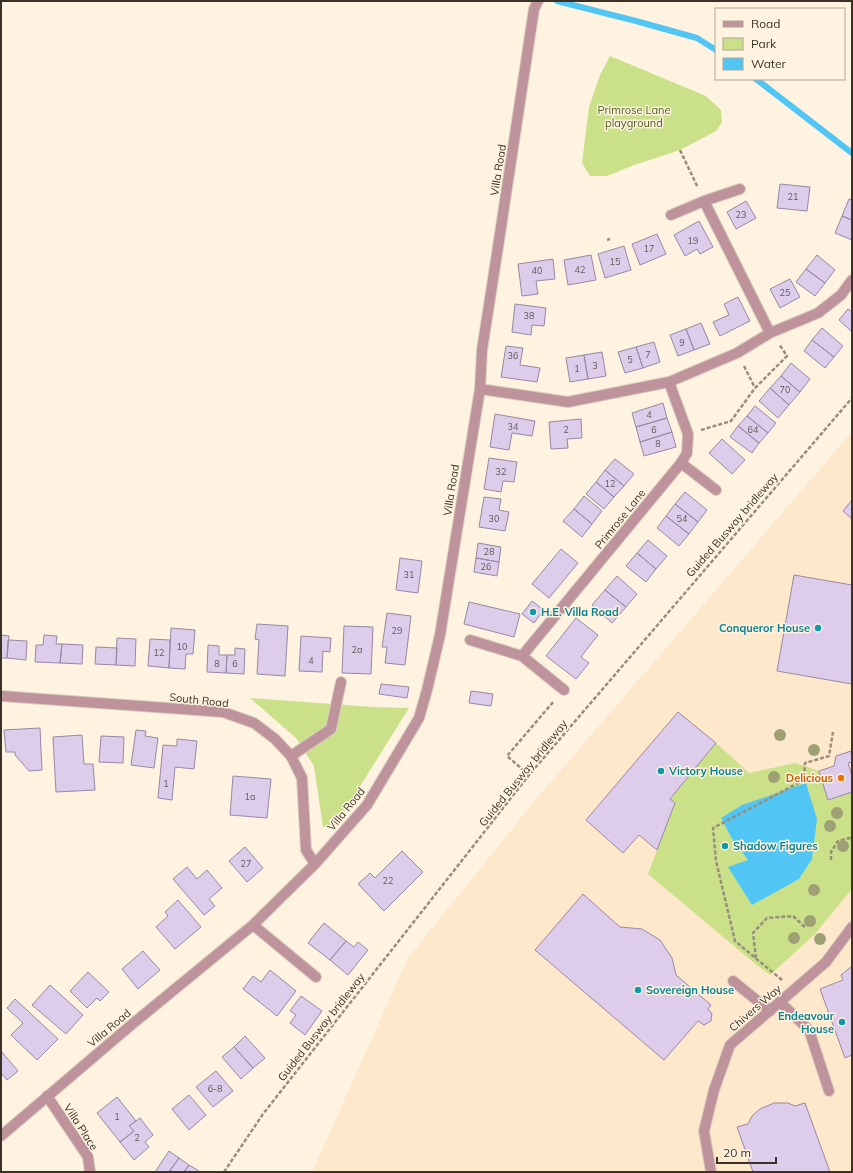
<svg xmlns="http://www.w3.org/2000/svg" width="853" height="1173" font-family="Mulish,sans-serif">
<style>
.built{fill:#fde8cc}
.green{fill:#cae089}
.water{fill:#51c6f5}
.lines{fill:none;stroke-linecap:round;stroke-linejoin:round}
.stream{stroke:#51c6f5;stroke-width:6}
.building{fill:#ddcdeb;stroke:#9788a5}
.service-casing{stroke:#dbcfbf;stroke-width:12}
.minor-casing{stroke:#dbcfbf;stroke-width:12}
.path{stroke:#988e80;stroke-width:2.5;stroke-dasharray:4 2;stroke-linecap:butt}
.service{stroke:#bf939c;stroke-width:10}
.minor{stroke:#bf939c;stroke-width:10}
.tree{fill:#9ea174}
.culture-dot{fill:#0f9aa8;stroke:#fef2e0;stroke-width:1.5}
.food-dot{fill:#e8710a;stroke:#fef2e0;stroke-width:1.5}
.labels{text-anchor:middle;stroke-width:3;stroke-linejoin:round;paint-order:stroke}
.number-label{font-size:9px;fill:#635958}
.park-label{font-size:11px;fill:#4f5e1b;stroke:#fef2e0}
.street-label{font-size:11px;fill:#3a3227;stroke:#fef2e0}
.culture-label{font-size:11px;font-weight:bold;fill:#0d838f;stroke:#fef2e0;text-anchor:start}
.food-label{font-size:11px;font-weight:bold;fill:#c56008;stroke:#fef2e0;text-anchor:end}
</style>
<rect width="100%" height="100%" fill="#fef2e0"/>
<path class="built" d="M852 432V1172H312L408 958 537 798Z"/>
<path class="green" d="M610 56 706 96 721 110 722 122 716 131 680 150 634 165 607 176H590L582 163 589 107 600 75Z
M250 698 373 707 409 708 337 823 323 827 314 766 296 738Z
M716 743 749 773 795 763 819 771 828 800 852 792V889L814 935 770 975 753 962 648 874 675 803 670 799Z"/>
<path class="water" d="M806 783 817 819 812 859 799 879 752 905 728 867 748 860 731 837 721 818 742 805Z"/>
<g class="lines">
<path class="stream" d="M557 1 636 21 697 38 716 50
M756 79 852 153"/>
</g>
<path class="building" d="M780 184 810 187 807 211 777 208Z
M849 199 852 200V220L842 216Z
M746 201 756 218 736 229 727 212Z
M842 216 852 220V240L835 233Z
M699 221 713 247 700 254 697 249 685 256 674 235Z
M657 234 666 254 640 265 632 244Z
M624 246 631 270 605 278 598 254Z
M591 255 596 280 568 285 564 260Z
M817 255 835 270 825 283 806 269Z
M553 259 555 279 536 281 538 294 522 296 518 264Z
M806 269 825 283 815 296 796 282Z
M790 279 800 297 780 308 770 289Z
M738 297 750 321 720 336 713 322 729 315 724 304Z
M515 304 546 308 544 326 532 325 531 335 512 332Z
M848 309 852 312V332L839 320Z
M701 323 710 344 694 350 686 329Z
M822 328 843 346 834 357 812 340Z
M686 329 694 350 678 356 670 335Z
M812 340 834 357 825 368 804 351Z
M654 342 660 362 643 368 636 347Z
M506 346 523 348 520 365 540 368 537 382 501 377Z
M636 347 643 368 625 373 618 352Z
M602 352 606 376 588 379 584 355Z
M584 355 588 379 570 382 566 358Z
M791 363 810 379 800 392 781 376Z
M781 376 800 392 789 405 770 388Z
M770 388 789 405 778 418 759 401Z
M663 403 667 418 636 427 632 413Z
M755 406 776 423 768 433 747 416Z
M495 414 535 421 532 436 512 433 509 450 490 447Z
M747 416 768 433 759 443 738 426Z
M667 418 672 432 640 442 636 427Z
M581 419 582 438 567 439 568 448 551 449 549 422Z
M738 426 759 443 752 453 730 437Z
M672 432 676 447 644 456 640 442Z
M722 439 745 460 732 474 709 453Z
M489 458 517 462 514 482 503 481 501 492 484 489Z
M615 459 634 474 624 486 605 470Z
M605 470 624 486 614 497 596 482Z
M596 482 614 497 604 509 586 494Z
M685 492 707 510 698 522 675 504Z
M584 496 602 511 592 524 574 509Z
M484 497 501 499 499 510 509 512 505 531 479 527Z
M852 500V519L843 511Z
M675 504 698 522 689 534 666 516Z
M574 509 592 524 582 537 563 521Z
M666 516 689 534 679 546 657 528Z
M648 540 667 556 656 569 637 553Z
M478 543 501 547 499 562 476 558Z
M561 549 578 563 549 598 532 584Z
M637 553 656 569 646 582 626 566Z
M400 558 422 561 418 593 396 590Z
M476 558 499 562 497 576 474 572Z
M794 575 852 585V684L777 671Z
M617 576 637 594 626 607 605 590Z
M605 590 626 607 612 623 592 605Z
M532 601 544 610 534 623 522 614Z
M469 602 520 614 514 637 464 624Z
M387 613 411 616 405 665 385 663 387 647H382Z
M576 618 598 635 581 657 589 663 576 679 546 656Z
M257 624 288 626 285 676 257 674 259 640 255 639Z
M344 626 373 627 371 674 342 673Z
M171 628 195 630 193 654H186L185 669 169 668Z
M1 635 9 636 7 658H1Z
M44 635 57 636 56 644H62L60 663 35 662 36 645H43Z
M301 636 331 638 330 652 323 651 322 672 299 671Z
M117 638 136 639 135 666 116 665Z
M150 639 170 640 169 668 148 666Z
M8 640 27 641 26 660 7 658Z
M62 644 83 645 82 664 60 663Z
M208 645 219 646V655H227L226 673 207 672Z
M96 647 117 648 116 665 95 664Z
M235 648 245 649 244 674 226 673 227 655H235Z
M381 684 409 687 407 698 379 694Z
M471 691 493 694 491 706 469 703Z
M678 712 716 743 670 799 675 803 657 850 639 835 623 853 586 820Z
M40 728 42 770 29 771 15 755V752H6L4 730Z
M136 730 146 731 145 736 158 738 154 768 131 765Z
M82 735 84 764H93L95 790 56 792 53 737Z
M101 736 124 737 123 763 99 762Z
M177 739 197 741 194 769 175 767 172 800 158 798 163 745 177 746Z
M851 751 852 762 848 763 852 776V792L828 800 819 771 834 766 836 756Z
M233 776 271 779 267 818 230 815Z
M245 847 263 868 247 882 229 861Z
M402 851 423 872 384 911 358 884 370 873 375 878Z
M187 867 197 879 207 870 222 888 209 899 215 906 204 915 173 879Z
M583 894 620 927 642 929 660 940 672 958 676 975 711 1005 708 1009 712 1014 711 1021 704 1025 698 1021 664 1060 535 950Z
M178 900 201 927 175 949 156 927 168 916 165 912Z
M324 923 346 941 330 960 308 943Z
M346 941 354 947 358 942 368 950 348 975 330 960Z
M143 951 160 970 138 989 122 969Z
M852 966V1055L845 1058 820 989 843 980 841 975Z
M270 970 296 991 277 1016 243 989 253 976 261 982Z
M88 972 109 992 100 1001 97 998 87 1008 70 991Z
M50 985 83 1015 66 1034 32 1005Z
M301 996 322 1011 305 1035 290 1023 296 1015 290 1011Z
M15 999 58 1039 37 1060 11 1035 23 1023 7 1008Z
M245 1036 265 1058 253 1068 234 1047Z
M234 1047 253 1068 241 1079 222 1057Z
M1 1051 18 1071 7 1080 1 1073Z
M216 1071 233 1091 213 1107 196 1087Z
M189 1095 206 1115 189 1130 172 1109Z
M117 1097 136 1121 129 1126 134 1131 120 1142 97 1113Z
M774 1103H788L795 1106 805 1103 830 1172H753L737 1127 748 1124 752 1116 760 1109Z
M140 1118 153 1135 145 1142 149 1147 134 1160 120 1142 134 1131 129 1126Z
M169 1151 179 1158 169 1172H155Z
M179 1158 189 1165 184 1172H169Z
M189 1165 199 1171 198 1172H184Z"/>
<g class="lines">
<defs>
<path id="service" d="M498 247 534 9 538 1
M681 463 716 490
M291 756 331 729 341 682
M733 981 770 1011
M780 1002 809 1030 829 1091"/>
<path id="minor" d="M704 201 770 333
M671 215 704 201 740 189
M480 389 568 402 669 382 737 353 770 333 818 313 841 295 852 280
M470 640 522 656 564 690
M522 656 681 463 687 453 688 434 669 382
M1 696 223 712 254 723 275 739 291 756 302 778 306 850 315 864
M253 925 316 977
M47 1096 88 1157 90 1172
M1 1136 130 1026 253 925 315 864 367 805 419 718 427 690 440 635 480 389 482 350 498 247
M711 1172 704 1131 714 1090 730 1045 826 962 852 927"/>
</defs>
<use href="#service" class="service-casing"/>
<use href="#minor" class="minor-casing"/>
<path class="path" d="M680 150 698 188
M607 240 610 239
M744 366 755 388
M701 430 731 421 755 388 787 356 779 344
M529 775 507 756 554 701
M831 860V852L838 841 850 838 852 839
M756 958 753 933 767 918 793 916 805 927
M782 980 735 941 716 861 713 828 804 780 805 763 829 756 833 732
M224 1172 263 1114 529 775 852 398"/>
<use href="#service" class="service"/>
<use href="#minor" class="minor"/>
</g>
<g class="tree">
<circle cx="780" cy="735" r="6"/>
<circle cx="814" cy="750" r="6"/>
<circle cx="774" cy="777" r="6"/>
<circle cx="837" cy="813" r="6"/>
<circle cx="830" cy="826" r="6"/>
<circle cx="843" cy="846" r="6"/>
<circle cx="814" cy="890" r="6"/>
<circle cx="810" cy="921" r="6"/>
<circle cx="794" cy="938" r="6"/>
<circle cx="820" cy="939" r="6"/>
</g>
<g class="culture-dot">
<circle cx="533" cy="612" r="4"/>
<circle cx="818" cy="628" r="4"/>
<circle cx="661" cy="771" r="4"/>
<circle cx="725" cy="846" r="4"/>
<circle cx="638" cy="990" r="4"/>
<circle cx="842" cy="1022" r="4"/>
</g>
<circle class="food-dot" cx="841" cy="778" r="4"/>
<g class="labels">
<g class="number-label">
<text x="793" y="200">21</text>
<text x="741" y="218">23</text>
<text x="693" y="244">19</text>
<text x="649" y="252">17</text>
<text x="615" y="265">15</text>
<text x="580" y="273">42</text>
<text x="537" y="274">40</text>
<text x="785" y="296">25</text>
<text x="529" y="319">38</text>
<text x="682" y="346">9</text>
<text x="648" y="358">7</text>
<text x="513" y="359">36</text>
<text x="630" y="363">5</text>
<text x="595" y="369">3</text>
<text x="577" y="372">1</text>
<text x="785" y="393">70</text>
<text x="649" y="418">4</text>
<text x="513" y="430">34</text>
<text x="566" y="433">2</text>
<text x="654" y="433">6</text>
<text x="753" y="433">64</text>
<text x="658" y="447">8</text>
<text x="501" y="475">32</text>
<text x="610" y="487">12</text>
<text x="494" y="522">30</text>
<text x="682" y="522">54</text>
<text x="489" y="555">28</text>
<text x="486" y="570">26</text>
<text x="409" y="578">31</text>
<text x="397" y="634">29</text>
<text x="182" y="650">10</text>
<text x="357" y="653">2a</text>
<text x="159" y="656">12</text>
<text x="311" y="664">4</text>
<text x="217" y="667">8</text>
<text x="235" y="667">6</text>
<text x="166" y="787">1</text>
<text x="250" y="800">1a</text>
<text x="246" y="867">27</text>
<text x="388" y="884">22</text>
<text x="215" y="1092">6-8</text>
<text x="117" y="1120">1</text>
<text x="137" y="1141">2</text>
</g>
<g class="park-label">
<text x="634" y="114">Primrose Lane<tspan x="634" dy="13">playground</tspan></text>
</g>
<g class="street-label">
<text transform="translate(498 170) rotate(-81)" y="4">Villa Road</text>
<text transform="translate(451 490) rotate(-81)" y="4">Villa Road</text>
<text transform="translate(620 519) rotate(-51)" y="4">Primrose Lane</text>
<text transform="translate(732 525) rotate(-49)" y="4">Guided Busway bridleway</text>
<text transform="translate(199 700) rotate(6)" y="4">South Road</text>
<text transform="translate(523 773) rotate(-51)" y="4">Guided Busway bridleway</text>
<text transform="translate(346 809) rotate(-51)" y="4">Villa Road</text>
<text transform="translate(755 1008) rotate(-41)" y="4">Chivers Way</text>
<text transform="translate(321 1027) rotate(-52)" y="4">Guided Busway bridleway</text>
<text transform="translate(109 1028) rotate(-40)" y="4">Villa Road</text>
<text transform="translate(81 1127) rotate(57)" y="4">Villa Place</text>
</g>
<g class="culture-label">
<text x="541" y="616">H.E. Villa Road</text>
<text x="810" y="632" text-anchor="end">Conqueror House</text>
<text x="669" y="775">Victory House</text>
<text x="733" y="850">Shadow Figures</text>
<text x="646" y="994">Sovereign House</text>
<text x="834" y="1020" text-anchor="end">Endeavour<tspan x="834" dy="13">House</tspan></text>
</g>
<g class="food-label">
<text x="833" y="782">Delicious</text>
</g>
</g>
<rect width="853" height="1173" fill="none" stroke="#3a3227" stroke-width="4"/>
<rect x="715" y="8" width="130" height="72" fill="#fef2e0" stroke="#b0a596"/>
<rect x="723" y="21" width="20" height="6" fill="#bf939c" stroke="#b0a596"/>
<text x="751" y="28" font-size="12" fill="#3a3227">Road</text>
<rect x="723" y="38" width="20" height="12" fill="#cae089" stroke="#b0a596"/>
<text x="751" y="48" font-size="12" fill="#3a3227">Park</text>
<rect x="723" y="58" width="20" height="12" fill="#51c6f5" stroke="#b0a596"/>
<text x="751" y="68" font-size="12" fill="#3a3227">Water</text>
<path d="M717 1157v6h59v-6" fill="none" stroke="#3a3227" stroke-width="2"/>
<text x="723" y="1157" font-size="12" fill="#3a3227" stroke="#fef2e0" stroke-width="3" paint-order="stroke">20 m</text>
</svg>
